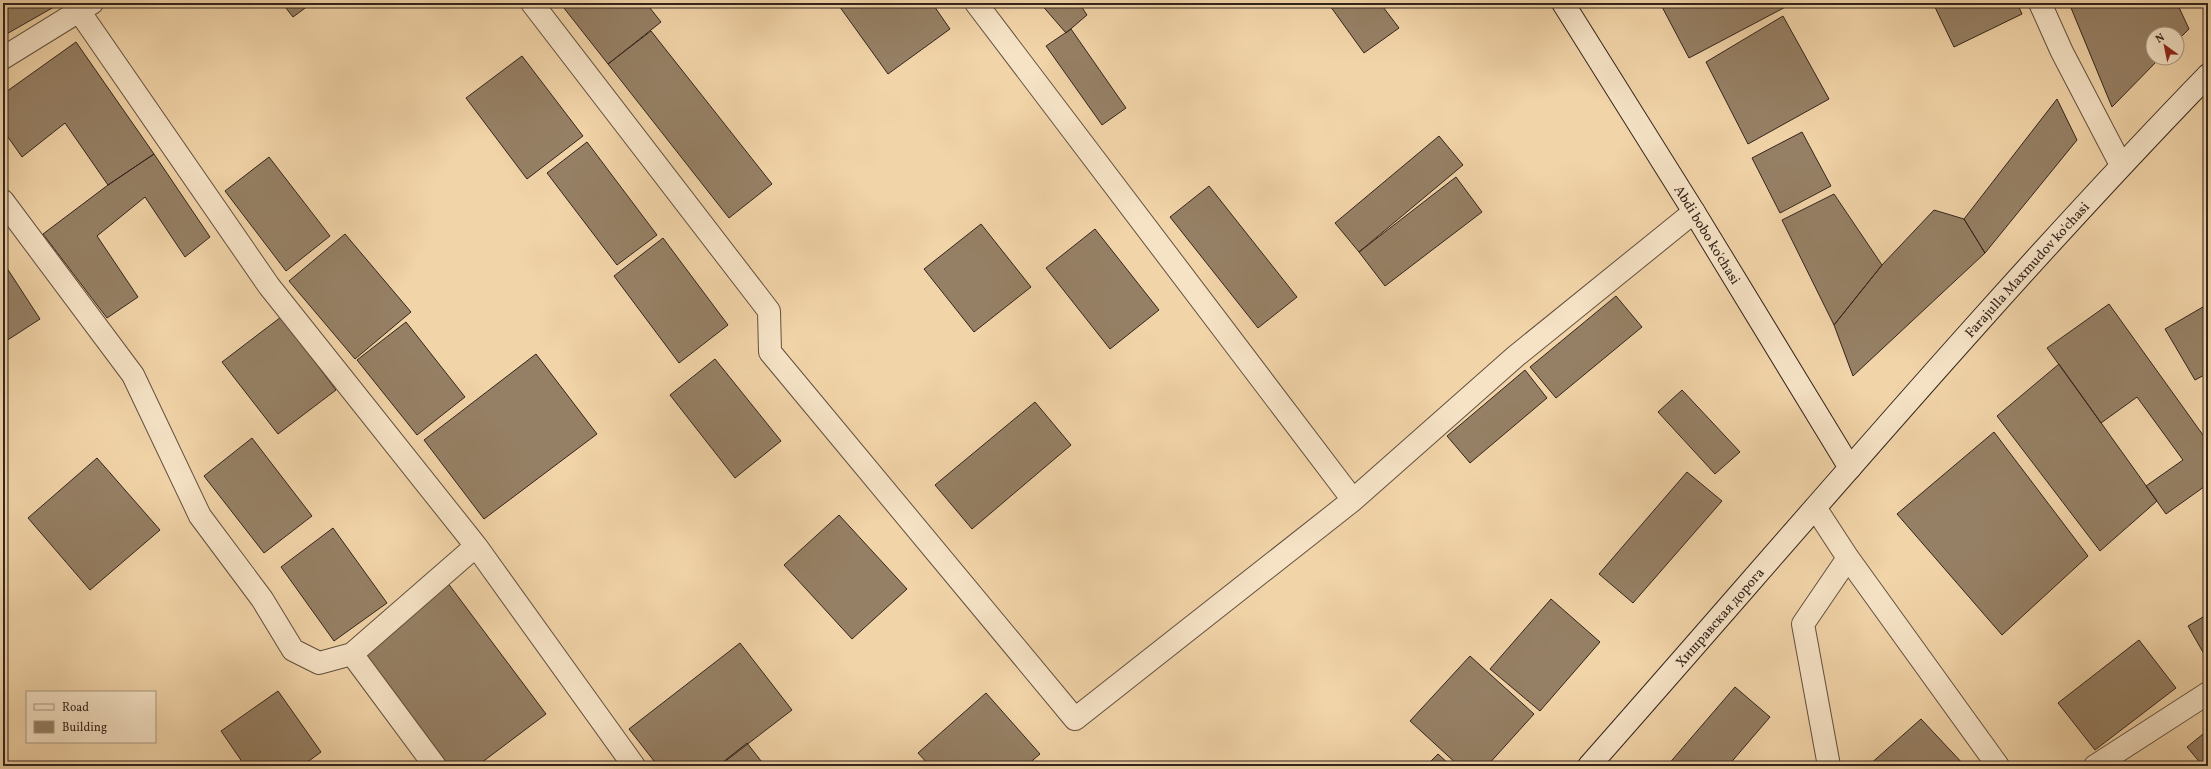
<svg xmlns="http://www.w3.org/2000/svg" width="2211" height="769" font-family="Vollkorn,serif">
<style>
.building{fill:#968065;stroke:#34241c}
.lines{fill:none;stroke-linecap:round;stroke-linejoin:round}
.minor-casing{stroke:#63503f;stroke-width:24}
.secondary-casing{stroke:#34241c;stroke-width:24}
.minor{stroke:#f6e3c6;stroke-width:22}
.secondary{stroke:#f6e3c6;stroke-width:22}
.labels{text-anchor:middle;stroke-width:3.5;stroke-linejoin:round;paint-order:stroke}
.street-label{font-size:14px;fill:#34241c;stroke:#f6e3c6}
</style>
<rect width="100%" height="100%" fill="#f1d4a8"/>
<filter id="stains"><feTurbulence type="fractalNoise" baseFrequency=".005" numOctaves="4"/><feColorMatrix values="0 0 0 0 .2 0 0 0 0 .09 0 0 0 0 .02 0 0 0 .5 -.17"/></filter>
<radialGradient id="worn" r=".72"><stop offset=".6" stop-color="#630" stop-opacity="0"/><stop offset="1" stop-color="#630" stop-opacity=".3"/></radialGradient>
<path class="building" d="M3 3H61L3 36Z
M282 3H312L293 17Z
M560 3H646L661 22 608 64Z
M837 3H932L950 29 888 74Z
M1040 3H1079L1087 15 1066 33Z
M1328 3H1380L1399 28 1364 53Z
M1660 3H1793L1689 58Z
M1933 3H2017L2022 14 1954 47Z
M2069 3H2177L2189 29 2177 41V34H2153V58H2160L2112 107Z
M1783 16 1829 99 1748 144 1706 62Z
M1071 29 1126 108 1102 125 1046 46Z
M651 31 772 184 729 218 608 64Z
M76 42 154 154 108 185 65 123 22 157 3 130V94Z
M522 56 583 136 527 179 466 98Z
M2057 99 2077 140 1985 253 1964 219Z
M1802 132 1831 186 1780 213 1752 158Z
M1439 136 1463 165 1359 252 1335 223Z
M587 142 657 235 617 265 547 173Z
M154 154 210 237 185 257 145 197 97 236 138 297 107 318 43 234 108 185Z
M269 157 330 236 286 271 225 191Z
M1456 177 1482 212 1385 286 1359 252Z
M1209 186 1297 297 1258 328 1170 217Z
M1834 194 1882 265 1834 325 1782 220Z
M1934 210 1964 219 1985 253 1853 376 1834 325 1882 265Z
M981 224 1031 287 974 332 924 269Z
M1095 229 1159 310 1110 349 1046 268Z
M345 234 411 312 355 359 289 281Z
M663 238 728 325 679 363 614 276Z
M3 262 40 319 3 343Z
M1616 296 1642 327 1556 398 1530 367Z
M2109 304 2208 442V484L2166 514 2146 486 2183 460 2137 397 2101 423 2047 348Z
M2208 304V373L2195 380 2165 329Z
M281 317 336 390 278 434 222 362Z
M406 322 465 397 417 435 357 360Z
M536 354 597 434 484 519 424 440Z
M715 359 781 441 735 478 670 395Z
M2059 364 2157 501 2100 551 1997 416Z
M1525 370 1547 398 1470 463 1447 436Z
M1682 390 1740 452 1715 474 1658 412Z
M1035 402 1071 445 972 529 935 485Z
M1994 432 2088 556 2002 635 1897 514Z
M252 438 312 516 264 553 204 476Z
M97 458 160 530 90 590 28 518Z
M1687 472 1722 501 1633 603 1599 574Z
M839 515 907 589 852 639 784 565Z
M333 528 387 603 334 641 281 567Z
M447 582 546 714 477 766H449L360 647Z
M1551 599 1600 642 1540 711 1490 669Z
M2208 614V661L2188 626Z
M2139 640 2176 688 2095 750 2058 703Z
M740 643 792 710 719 766H658L629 729Z
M1470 656 1534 714 1487 766H1459L1410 721Z
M1735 687 1770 717 1728 766H1667Z
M278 691 321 752 302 766H245L221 731Z
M986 693 1040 754 1026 766H930L918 753Z
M1921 719 1965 766H1868Z
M2208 730V766H2203L2187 747Z
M747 743 765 766H718Z
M1438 754 1451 766H1426Z
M2191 762 2194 766H2186Z"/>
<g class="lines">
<defs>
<path id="minor" d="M532 3 769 311 770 352 1075 719 1353 500
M976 3 1353 500 1516 356 1694 212
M2040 3 2062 52 2121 165
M79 11 269 286 476 546 634 766
M3 58 92 3
M3 201 133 375 200 516 262 599 293 650 319 663 352 654 435 766
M1816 509 1848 558 1998 766
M352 654 476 546
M1829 766 1803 624 1848 558
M2095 766 2208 693"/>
<g id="secondary">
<path id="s1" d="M1563 3 1694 212 1850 468"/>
<path id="s2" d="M1589 766C1794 534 1993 297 2208 75"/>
</g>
</defs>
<use href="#minor" class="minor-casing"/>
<use href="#secondary" class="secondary-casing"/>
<use href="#minor" class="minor"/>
<use href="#secondary" class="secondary"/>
</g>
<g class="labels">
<g class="street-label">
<text dy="5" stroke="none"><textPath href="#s1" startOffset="273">Abdi bobo ko'chasi</textPath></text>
<text dy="5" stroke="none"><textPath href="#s2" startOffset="662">Farajulla Maxmudov ko'chasi</textPath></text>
<text dy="5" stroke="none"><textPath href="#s2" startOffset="198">Хишравская дорога</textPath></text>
</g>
</g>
<rect width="2211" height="769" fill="none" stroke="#f1d4a8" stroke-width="16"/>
<rect x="4" y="4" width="2203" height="761" fill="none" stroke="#34241c" stroke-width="2"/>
<rect x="8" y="8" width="2195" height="753" fill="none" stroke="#34241c"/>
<rect x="26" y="691" width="130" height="52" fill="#f6e3c6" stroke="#a89782"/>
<rect x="34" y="704" width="20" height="6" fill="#f6e3c6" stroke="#a89782"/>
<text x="62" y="711" font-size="12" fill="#34241c">Road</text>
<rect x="34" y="721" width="20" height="12" fill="#968065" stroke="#a89782"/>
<text x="62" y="731" font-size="12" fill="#34241c">Building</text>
<g transform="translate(2165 46) rotate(327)"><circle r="19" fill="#f6e3c6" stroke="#a89782"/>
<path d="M0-3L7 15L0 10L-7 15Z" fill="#8f2418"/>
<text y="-6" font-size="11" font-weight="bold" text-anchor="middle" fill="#34241c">N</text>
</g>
<rect width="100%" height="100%" filter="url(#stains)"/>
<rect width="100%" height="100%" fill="url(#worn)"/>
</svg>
